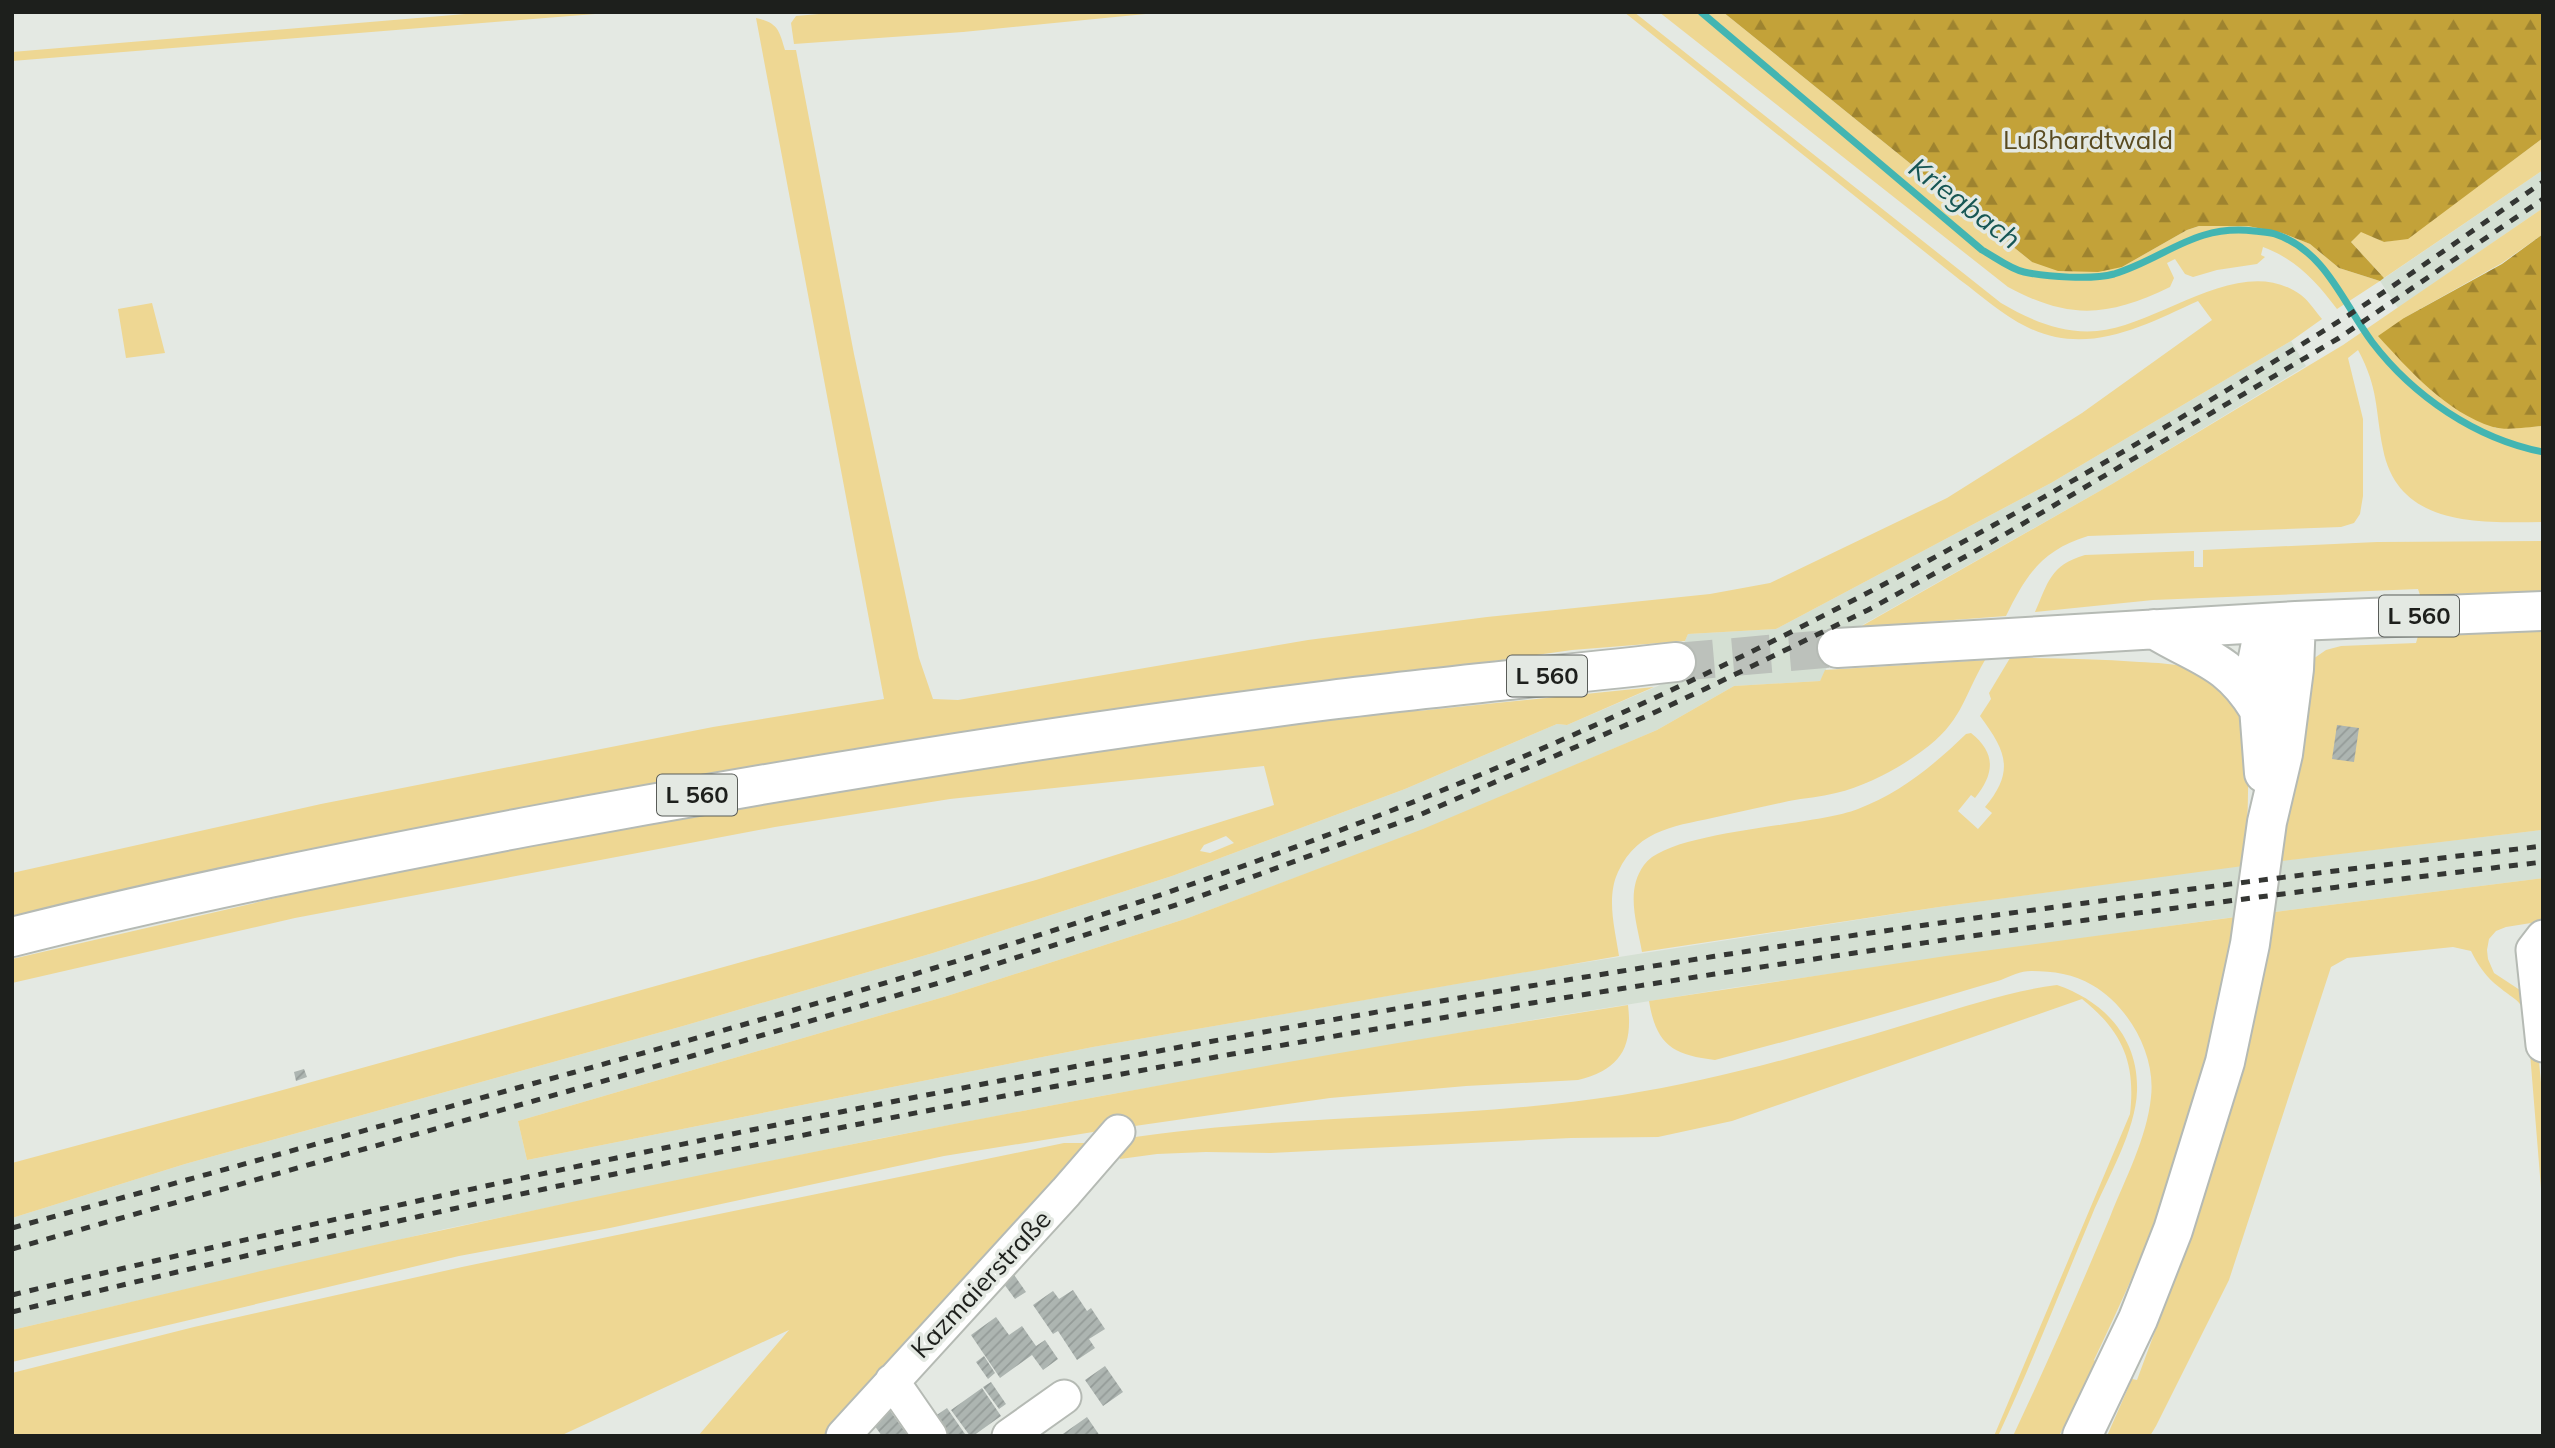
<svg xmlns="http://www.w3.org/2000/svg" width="2555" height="1448" font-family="Mulish,sans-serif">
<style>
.built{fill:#d5e0d3}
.green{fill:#eed793;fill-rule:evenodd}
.forest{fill:url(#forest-firs)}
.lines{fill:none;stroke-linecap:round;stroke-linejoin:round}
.stream{stroke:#43b5b2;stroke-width:7}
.building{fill:url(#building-hatch)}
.major-tunnel{stroke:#bcc1bb;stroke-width:38;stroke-dasharray:38 19;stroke-linecap:butt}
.minor-casing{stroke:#b5bab4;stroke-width:37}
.major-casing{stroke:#b5bab4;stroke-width:42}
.minor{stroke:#fff;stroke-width:33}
.major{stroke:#fff;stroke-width:38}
.rail{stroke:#343633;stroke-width:5;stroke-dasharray:9 9;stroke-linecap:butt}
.labels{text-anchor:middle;stroke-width:7;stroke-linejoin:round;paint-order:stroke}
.shield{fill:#e4e9e3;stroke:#595c58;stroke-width:2}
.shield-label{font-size:24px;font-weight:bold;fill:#1d1f1c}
.park-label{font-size:26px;fill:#594b21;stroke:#e4e9e3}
.street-label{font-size:26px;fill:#1d1f1c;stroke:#e4e9e3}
.water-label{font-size:28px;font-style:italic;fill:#165654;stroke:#e4e9e3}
</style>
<defs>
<pattern id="forest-firs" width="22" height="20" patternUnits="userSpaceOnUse" patternTransform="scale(1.75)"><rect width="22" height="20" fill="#c3a239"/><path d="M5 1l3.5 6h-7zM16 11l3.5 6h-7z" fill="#9e832f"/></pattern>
<pattern id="building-hatch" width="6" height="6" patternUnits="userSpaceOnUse" patternTransform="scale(1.75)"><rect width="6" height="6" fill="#adb5b1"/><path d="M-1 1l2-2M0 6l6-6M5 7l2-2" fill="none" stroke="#949b98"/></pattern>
</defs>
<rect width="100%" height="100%" fill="#e4e9e3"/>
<path class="built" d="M2543 170V208L2398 308 2380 281Z
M2291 341 2306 366 2112 484 1843 636 1820 681 1734 686 1657 730 1423 830 1188 918 947 996 518 1121 527 1160 1093 1047 1536 970 1939 907 2243 865 2543 830V878L2212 920 1731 988 1544 1018 1101 1096 882 1138 445 1229 12 1330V1218L185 1164 683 1026 933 953 1172 876 1405 789 1557 724 1567 725 1667 682 1688 634 1776 629 2051 483Z"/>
<path class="green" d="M489 12H620L12 61V52Z
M842 12H1166L963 32 794 44 791 23 796 16Z
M1624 12H1634L2001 303C2030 320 2062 334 2097 331 2159 326 2241 251 2301 295 2309 301 2316 312 2322 319L2291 341 2051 483 1776 629 1688 634 1685 641 1572 650 1416 672 12 926V873L321 804 713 727 884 699 756 18C778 23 779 30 785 50H796L854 354 919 658 933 699 958 700 1308 640 1487 617 1710 594 1770 583 1947 498 2082 413 2212 320 2198 301C2143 326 2087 357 2027 327 2002 315 1982 296 1960 280Z
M1659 12H1723L2032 262 2122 267 2187 230 2199 226H2248L2282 233 2310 244 2339 268 2380 281 2337 309C2317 282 2296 259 2263 247L2261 255 2265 257 2257 264 2217 270 2193 277 2185 274 2175 259 2167 263 2174 278 2170 287C2108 317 2069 320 2008 287Z
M2543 138V170L2384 278 2351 242 2361 231 2384 242 2408 238Z
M2543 208V234L2502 263 2404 318 2495 428 2543 426V522C2480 523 2398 527 2383 449 2375 409 2379 389 2358 350L2348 358 2363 419V496L2360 514 2354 523 2341 527 2088 536C2042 550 2026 575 2006 616L1860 627 2112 484 2343 345Z
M152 303 165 353 126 358 118 309Z
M2543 541V592L2420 595 2418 589 2153 600 2035 612C2048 583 2050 565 2085 555L2194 551V567H2203V550L2377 542Z
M2543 631V830L2282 861 2305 691 2313 659 2326 650 2341 646 2416 643 2418 636Z
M2010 658C2053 658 2096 659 2139 662 2156 663 2175 663 2192 669 2213 676 2233 694 2241 715 2249 736 2248 757 2248 779 2249 835 2241 888 2231 944 2214 1020 2198 1098 2173 1172 2152 1236 2123 1299 2094 1360L2097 1363 2059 1436H2013C2047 1364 2079 1291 2110 1217 2125 1179 2147 1138 2151 1097 2156 1055 2129 1006 2092 985 2074 974 2052 971 2031 971 2021 971 2010 976 2001 980 1980 986 1960 992 1940 998 1865 1020 1790 1040 1715 1060 1672 1055 1656 1044 1649 1001L1946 956 2236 917 2243 866 1939 907 1642 952C1637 923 1625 891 1644 865 1669 830 1811 827 1858 809 1900 793 1934 765 1966 734L1971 733C1996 753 1995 773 1975 798L1971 795 1958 811 1978 829 1992 813 1985 807C2016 770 2005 750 1980 716L1991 699 1989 693Z
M1985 660C1962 700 1962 722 1922 751 1898 769 1866 786 1836 793 1821 797 1804 798 1789 801 1766 806 1743 811 1721 816 1679 826 1639 827 1618 872 1606 898 1615 929 1619 956L1093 1047 527 1160 518 1121 947 996 1188 918 1423 829 1657 730 1734 686 1820 681 1825 670Z
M1654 687 1567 725 1557 724 1405 789 1172 876 933 953 683 1026 185 1164 12 1218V1163L272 1093 1036 880 1274 805 1264 766 950 799 775 827 295 918 12 983V959L406 868 815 788 1417 705 1418 711ZM1226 836 1234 843 1210 853 1200 851 1204 845Z
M2543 878V921L2506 927 2496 931 2489 939 2487 950 2488 959 2494 973 2529 996 2534 1011 2543 1103V1213L2527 1016C2519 998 2513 999 2499 987 2486 977 2478 965 2471 951L2453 947 2347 958 2331 967 2229 1280 2156 1426 2150 1436H2107L2132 1379 2137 1380 2191 1234 2268 947 2275 912Z
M2057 985C2104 1001 2139 1038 2137 1091 2136 1130 2107 1179 2092 1215 2061 1289 2032 1363 1998 1436H1994L2130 1114C2136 1062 2122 1031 2082 999L1732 1121 1658 1137 1571 1138 1271 1153 1206 1152 1157 1154 1120 1159 1115 1147 1122 1139C1287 1113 1456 1121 1622 1095 1717 1080 1811 1053 1904 1025 1955 1010 2004 992 2057 985Z
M1628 1005C1633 1047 1621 1069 1578 1080L1466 1086 1330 1098 1093 1132 944 1156 610 1228 459 1256 12 1362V1330C157 1296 302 1260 448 1229 839 1143 1232 1068 1628 1005Z
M1064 1143H1088L1093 1154 823 1436H698L789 1330 560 1436H12V1373L194 1327 462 1267Z"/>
<path class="forest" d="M1723 12H2543V138L2408 239 2384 242 2361 232 2351 242 2384 278 2380 281 2339 268 2310 244 2282 233 2248 226H2199L2187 230 2122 267 2098 272 2058 271 2032 262Z
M2543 234V426C2528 427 2507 431 2493 427 2446 412 2410 371 2378 336L2404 318 2502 264Z"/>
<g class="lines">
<path class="stream" d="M1701 12 1982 250C1995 257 2010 269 2024 272 2047 277 2092 280 2114 274 2166 258 2194 224 2254 231 2261 232 2269 232 2275 234 2326 251 2343 303 2372 342 2413 396 2476 439 2543 452"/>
</g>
<path class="building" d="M2337 725 2359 728 2354 762 2332 759Z
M304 1069 307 1077 296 1081 294 1072Z
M1012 1272 1026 1292 1015 1299 1001 1280Z
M1073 1290 1087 1311 1091 1308 1105 1329 1089 1339 1095 1348 1077 1360 1058 1331 1053 1334 1033 1305 1053 1291 1059 1299Z
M996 1317 1009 1335 1022 1326 1036 1346 1045 1340 1058 1359 1043 1370 1032 1355 1000 1378 971 1335Z
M984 1356 995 1373 988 1379 976 1362Z
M1105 1366 1123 1392 1103 1406 1085 1380Z
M991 1382 1006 1404 999 1409 983 1387Z
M982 1388 1001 1416 973 1436H970L951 1410Z
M886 1405 908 1436H882L869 1418Z
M947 1408 965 1434 962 1436H943L931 1419Z
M1087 1417 1100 1436H1060Z"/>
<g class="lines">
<path class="major-tunnel" d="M1676 662 1837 648"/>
<defs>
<path id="minor" d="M2543 937 2533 950 2543 1045
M892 1381 930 1436
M843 1436 1066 1192 1118 1132
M1009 1436 1064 1397"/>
<path id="major" d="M2154 629C2200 657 2228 659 2258 708
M1837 648 2296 621 2543 611
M2264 773 2256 668 2265 623
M12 937C182 894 354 860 526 827 793 777 1061 734 1330 700 1445 686 1560 675 1676 662
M2082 1436 2138 1319 2173 1230 2225 1062 2250 944 2267 822 2283 754 2294 669 2296 621"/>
</defs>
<use href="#minor" class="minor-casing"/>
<use href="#major" class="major-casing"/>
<use href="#minor" class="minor"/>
<use href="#major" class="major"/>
<path class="rail" d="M12 1228C177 1183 341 1137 506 1091 809 1008 1111 921 1403 806 1726 679 2031 513 2325 330 2399 284 2470 232 2543 182
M12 1249 692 1056 942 982 1182 903 1417 816 1649 715 1707 688 1868 610 1990 543 2339 338 2543 199
M12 1295C577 1158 1148 1045 1723 955 1995 913 2269 878 2543 846
M12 1312C845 1106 1692 962 2543 862"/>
</g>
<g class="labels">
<g class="shield">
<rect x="2379" y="595.5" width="80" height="41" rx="5"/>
<rect x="1507" y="655.5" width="80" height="41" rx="5"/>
<rect x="657" y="774.5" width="80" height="41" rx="5"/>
</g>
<g class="shield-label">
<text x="2419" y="624">L 560</text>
<text x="1547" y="684">L 560</text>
<text x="697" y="803">L 560</text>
</g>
<g class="park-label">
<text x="2088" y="149">Lußhardtwald</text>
</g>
<g class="street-label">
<text transform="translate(981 1284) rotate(-47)" y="9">Kazmaierstraße</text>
</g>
<g class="water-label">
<text transform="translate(1965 203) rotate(37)" y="10">Kriegbach</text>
</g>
</g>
<rect width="2555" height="1448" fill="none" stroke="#1d1f1c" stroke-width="28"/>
</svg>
